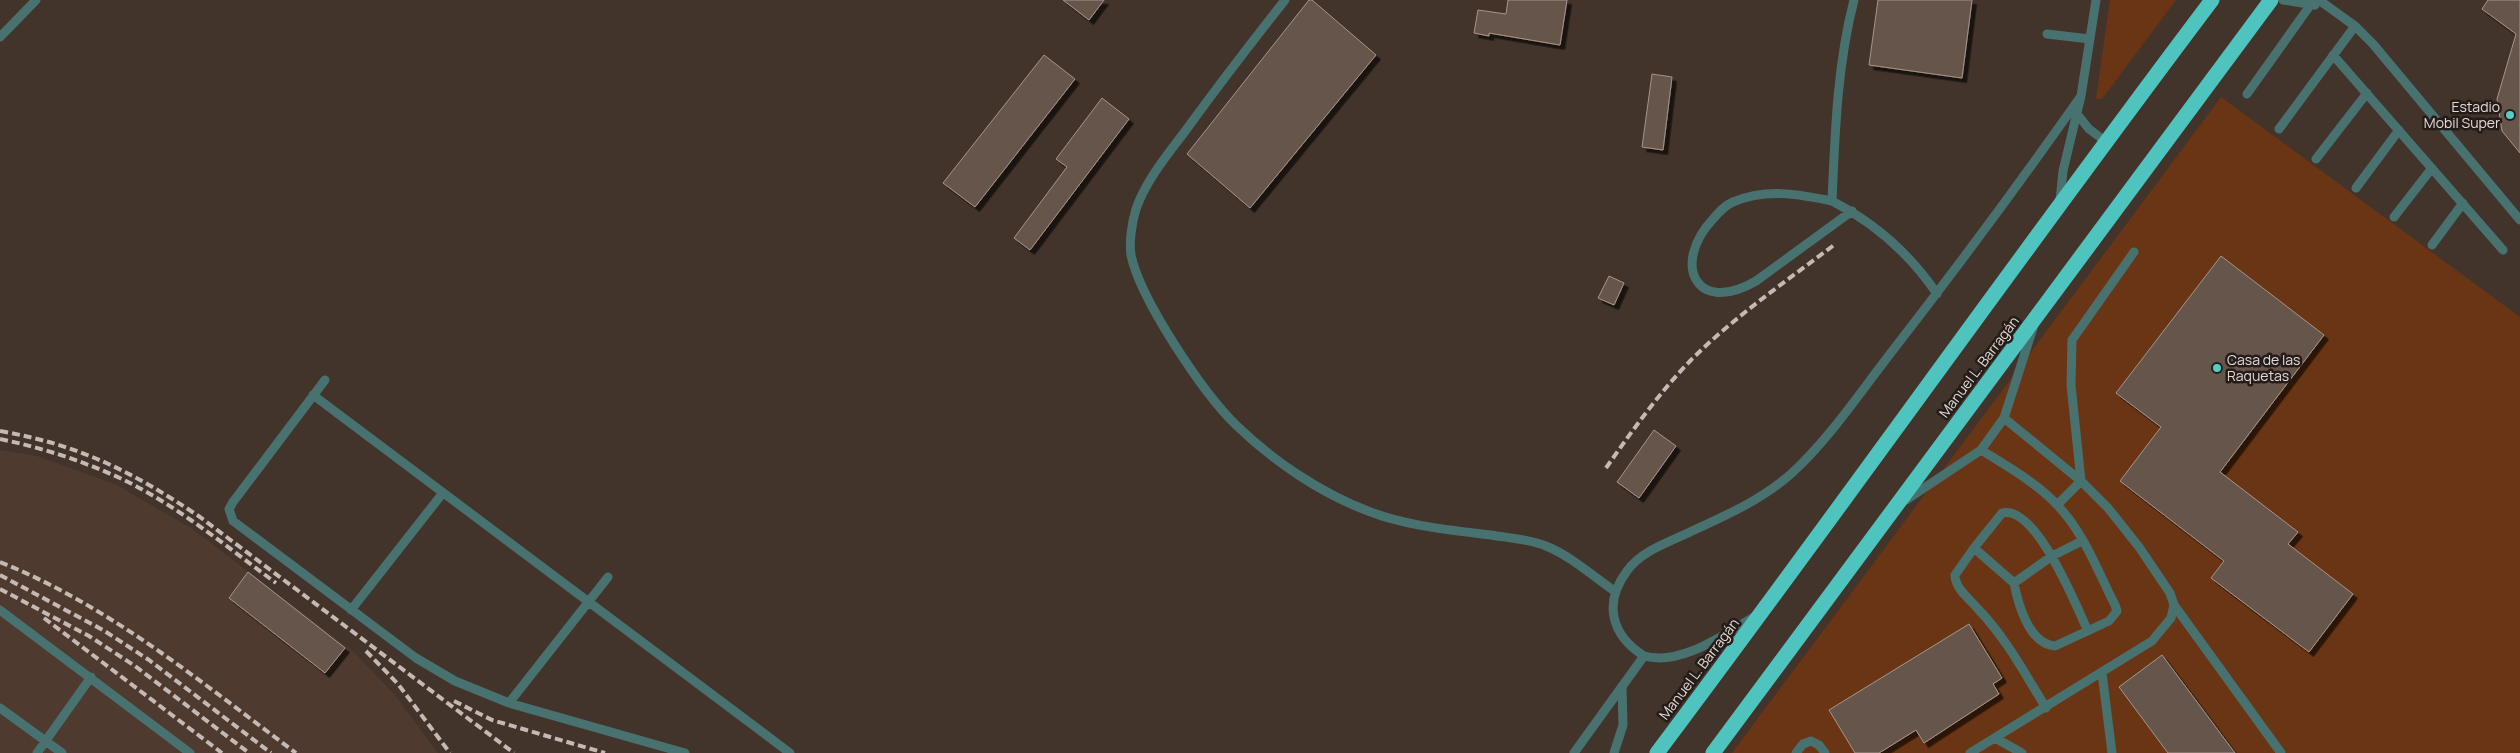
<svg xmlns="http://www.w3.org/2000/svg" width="2520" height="753" font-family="Manrope,sans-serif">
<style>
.built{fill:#4f3a2f}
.green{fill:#6a3515}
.building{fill:#65544c;stroke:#a7958b;filter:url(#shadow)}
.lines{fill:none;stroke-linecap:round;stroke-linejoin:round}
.lane{stroke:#487270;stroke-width:9}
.highway{stroke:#4fc4be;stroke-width:15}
.rail{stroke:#c4b9b4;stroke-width:4;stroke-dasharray:8 4;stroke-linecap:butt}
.poi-dot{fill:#54cdc7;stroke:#231c19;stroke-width:2}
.labels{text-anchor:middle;stroke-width:5;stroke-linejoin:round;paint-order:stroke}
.poi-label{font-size:14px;fill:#e4dad5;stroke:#231c19;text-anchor:end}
.street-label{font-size:14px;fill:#e4dad5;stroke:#231c19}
</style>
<defs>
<filter id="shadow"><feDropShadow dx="4.5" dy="4.5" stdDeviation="0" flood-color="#0009"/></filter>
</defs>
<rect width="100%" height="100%" fill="#42332b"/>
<path class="built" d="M0 450 37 456 115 484 191 528 354 652 395 695 438 753H0Z"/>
<path class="green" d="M2110 0H2176L2102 99H2096Z
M2221 97 2520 317V753H1732Z"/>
<path class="building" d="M1063 0H1104L1089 20Z
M1309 0H1312L1376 55 1250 208 1187 154Z
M1508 0H1567L1560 45 1489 33V36L1474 33 1478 10 1506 14Z
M1878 0H1972L1962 78 1869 65Z
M2488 0H2520V153L2502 131 2497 99 2516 34 2482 9Z
M1044 55 1075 79 975 207 943 183Z
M1652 74 1672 77 1663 150 1642 147Z
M1102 98 1129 119 1030 250 1014 238 1067 167 1056 159Z
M2221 256 2324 335 2220 472 2298 532 2288 544 2353 594 2309 652 2211 578 2224 561 2120 481 2161 427 2116 393Z
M1609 276 1624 283 1614 305 1598 298Z
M1654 430 1676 446 1639 498 1617 482Z
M248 572 345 648 325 673 229 598Z
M1969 624 2002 678 1993 684 1999 694 1924 743 1916 730 1879 753H1855L1829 710Z
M2162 655 2235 753H2168L2119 687Z"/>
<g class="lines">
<path class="lane" d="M1285 0C1251 43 1218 86 1186 130 1168 154 1146 180 1136 209 1132 222 1129 241 1131 255 1140 299 1203 393 1236 425 1272 460 1320 493 1368 511 1406 526 1450 530 1491 535 1509 538 1529 539 1546 546 1571 556 1594 577 1616 592
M1854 0C1837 65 1835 134 1832 201 1875 223 1910 254 1937 294
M2283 0 2315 5
M2319 0 2355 26 2373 44 2520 220
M2047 34 2090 39
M0 37 36 0
M2333 55 2503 250
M2247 94 2314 0
M2077 114 2089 129 2105 141
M2279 129 2355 26
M2316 159 2367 93
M2356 188 2399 130
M1832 201C1798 194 1766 188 1733 202 1725 205 1719 212 1713 219 1671 264 1696 316 1756 281L1852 211
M2060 201 2063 171 2081 96 2096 0
M2394 217 2432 168
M2432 245 2463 203
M325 380 233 502 229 509 233 521 416 658 455 681 509 703 685 753
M313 395 790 753
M1981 450C2007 466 2037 483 2058 506 2084 533 2098 572 2115 605L2117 611 2109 621 2055 646C2029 644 2018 604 2014 583L2052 556 2082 541
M1906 500 1981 450 2004 418 2034 325
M2057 505 2081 481 2071 385 2072 340 2134 252
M1974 548 2002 513C2036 504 2076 606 2088 631
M2014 583 1974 548 1955 575C1955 589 1970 599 1978 609 2006 638 2025 674 2046 708
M2174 605 2281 753
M0 610 190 753
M351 610 442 494
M1644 656C1681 666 1723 635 1754 617
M2102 673 2112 753
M509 703 608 577
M0 708 62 753
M1995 738 2022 753
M37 753 91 677
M1574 753 1644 656C1611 635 1603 603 1627 571 1642 550 1670 542 1692 531 1727 515 1763 499 1792 473 1829 439 1859 394 1890 354 1956 269 2019 184 2081 96
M1614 753 1623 725 1622 686
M1796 753 1803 744 1811 741 1819 745 1825 753
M1970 753 2152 641 2171 618 2174 605 2170 593 2139 547 2108 508 2081 481 2004 418"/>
<path class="highway" d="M1657 753C1844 504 2024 249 2212 0
M1713 753 2271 0"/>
<path class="rail" d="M0 431C80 445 133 472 200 517L514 753
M0 439C43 448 83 461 122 479 178 506 227 547 276 583
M1606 468C1632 431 1659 393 1691 360 1734 317 1785 282 1834 245
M0 562C110 606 202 683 296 753
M0 575 103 630 149 660 271 753
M0 589 89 636 135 666 249 753
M44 618 222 753
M366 651 398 684 450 753
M454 701 492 720 605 753"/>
</g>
<g class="poi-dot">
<circle cx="2510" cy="115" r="5"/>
<circle cx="2217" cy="368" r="5"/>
</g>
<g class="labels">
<g class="poi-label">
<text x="2500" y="112">Estadio<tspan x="2500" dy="16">Mobil Super</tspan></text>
<text x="2227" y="365" text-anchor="start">Casa de las<tspan x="2227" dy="16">Raquetas</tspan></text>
</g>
<g class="street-label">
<text transform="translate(1979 367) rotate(-53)" y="5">Manuel L. Barragán</text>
<text transform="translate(1699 669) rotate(-53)" y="5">Manuel L. Barragán</text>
</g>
</g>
</svg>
